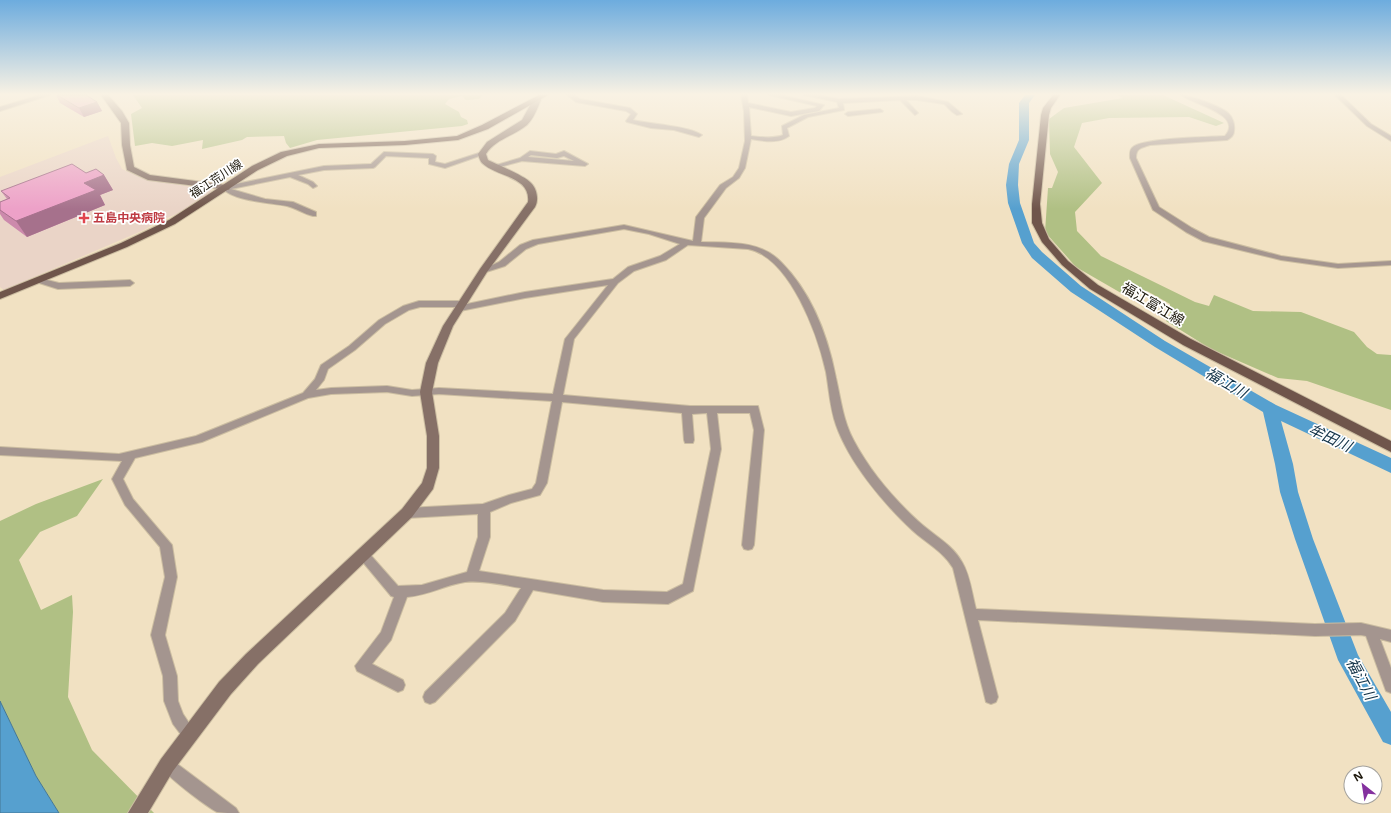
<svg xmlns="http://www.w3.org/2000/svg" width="1391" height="813" font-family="'Noto Sans','Noto Sans JP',sans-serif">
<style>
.medical{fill:#ead4c7}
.green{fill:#b0c084}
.water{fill:#56a0cf;stroke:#457794}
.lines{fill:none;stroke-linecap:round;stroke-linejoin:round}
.river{fill:#56a0cf;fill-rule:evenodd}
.street-casing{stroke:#cbbda1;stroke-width:2}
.secondary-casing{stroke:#cbbda1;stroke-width:2}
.primary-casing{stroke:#cbbda1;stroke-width:2}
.street{fill:#a4958f;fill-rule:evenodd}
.secondary{fill:#867067;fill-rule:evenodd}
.primary{fill:#6f554b;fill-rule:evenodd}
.wall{fill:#cc8aac}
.shaded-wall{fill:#a6718c}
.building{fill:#eda1c8;stroke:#a6718c}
.health-dot{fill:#e0444e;stroke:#fff;stroke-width:1.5}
.labels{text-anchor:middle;stroke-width:3.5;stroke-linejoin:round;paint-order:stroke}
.far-street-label{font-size:12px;fill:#1c170b;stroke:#fff}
.far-health-label{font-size:12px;font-weight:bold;fill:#be3a42;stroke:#fff;text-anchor:start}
.street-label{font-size:14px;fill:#1c170b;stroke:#fff}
.water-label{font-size:15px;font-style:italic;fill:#123247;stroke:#fff}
</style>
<rect width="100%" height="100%" fill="#f1e1c2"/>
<path class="medical" d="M108 136 116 158 122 169 142 178 214 191 212 195 179 213 155 223 144 230 4 290 0 287V177Z"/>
<path class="green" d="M133 95H483L479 99 466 100 462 96 449 99 445 104 459 112 461 117 467 120 468 124 462 126 317 140 290 148 286 143 284 136 247 137 242 140 202 149 203 140 172 146 152 143 135 146 131 114 142 108Z
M1117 95H1163L1224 123 1216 126 1189 117 1109 118 1082 123 1074 147 1102 183 1075 212 1077 231 1101 256 1195 302 1209 306 1214 295 1253 311 1301 312 1354 332 1367 347 1377 354 1391 355V410L1307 381 1278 378 1211 349 1166 321 1170 314V304L1147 291 1121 293 1076 267 1045 232 1048 188H1052L1058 172 1050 154 1049 119 1064 108 1123 98Z
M103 479 77 516 40 532 19 560 41 610 72 595 73 612 68 697 92 750 154 813H59L36 776 0 701V521L36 504Z"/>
<path class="water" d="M0 701 36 776 59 813H0Z"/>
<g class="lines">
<path class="river" d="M1025 95H1035L1029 103V140L1019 164 1018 185 1020 203 1034 243 1042 252 1081 286 1165 341 1276 405 1391 458V473L1281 421 1293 464 1298 492 1313 539 1358 655 1391 712V745L1383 742 1338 660 1295 539 1280 492 1275 464 1263 412 1155 347 1071 292 1032 258 1022 243 1008 203 1006 185 1009 164 1019 140V103Z"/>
<defs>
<path id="street" d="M40 95H50L0 111V107Z
M567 95H574L580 99 630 108 637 114 633 120C650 124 689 126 702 135L699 137 674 130 651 128 627 122 626 121 631 114 626 111 576 102Z
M741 95H747L748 103 791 112 815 108 817 106 769 95H781L824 105 819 111 791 116 749 107 751 136C761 137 773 139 783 135L782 126 804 115 839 108 837 102 804 95H817L839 99 917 96 948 102 962 114 957 115C951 112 949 108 944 104L917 100H906L918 113 915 115 900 100 843 103 844 110 808 117 787 128 789 136C779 144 763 141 751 139L745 168 739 178 726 188 704 218 701 242C729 243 760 240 781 262 811 292 828 336 836 378 841 400 843 421 854 441 870 471 894 499 918 521 933 535 952 544 962 562 970 575 972 594 976 609L1315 624 1361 623 1391 630V642L1380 639 1391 668V693L1386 691 1366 636 1361 635 1315 636 978 620 998 697 996 702 991 704 986 702 953 568C943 551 926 543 912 530 883 503 849 462 836 425 830 408 829 389 826 372 818 335 790 257 748 249L688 245 666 260 634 271 618 283 574 339 563 395 690 406H758L764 430 754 545 752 549 748 550 744 549 742 545 754 430 750 413H717L721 449 693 591 668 604 603 602 533 590 515 621 435 702 430 704 425 702 423 697 425 692 505 613 521 588C503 585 483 580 465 582 445 585 429 595 407 597L391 640 372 664 403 680 405 685 403 690 398 692 357 671 355 666 381 632 394 597 391 596 357 555 359 551 363 550 367 551 398 586 422 585 467 572 478 537V514L407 518 403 516 401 513 403 510 407 508 483 504 509 495 532 489 536 483 552 401 439 394 412 396 387 392 331 394 308 398 202 442 135 458 123 479 133 499 172 545 177 577 165 635 177 676 178 701 183 714 197 735 195 740 190 742 185 740 173 724 164 701 163 676 151 635 165 577 160 547 125 505 112 479 122 461 0 455V447L119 454 196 436 303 393 315 379 321 365 349 346 379 320 403 306 419 301H463L467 304 525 292 613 279 628 267 660 256 680 244 649 234 624 229 538 244 526 249 505 266 483 273 479 271 499 262 520 245 533 240 624 225 693 241 696 217 720 185 733 177 739 168 745 141 744 111ZM608 285 565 339 553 394 439 388 412 390 387 386 331 388 316 390 324 380 328 369 355 350 385 324 409 310 420 307H457V310L460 311 525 298ZM562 402 682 413 684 440 685 443H693L694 440 692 414 707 413 711 449 683 584 667 592 603 590 479 571 490 537V512L511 503 540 495 547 483Z
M1181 95C1190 95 1222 107 1228 113 1233 117 1235 125 1234 131 1234 135 1231 138 1227 140L1150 145C1141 148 1136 148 1136 158L1159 207 1192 228 1209 237 1281 256 1338 264 1391 261V265L1338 268 1281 260 1203 241 1186 232 1153 210 1130 158C1130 154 1129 150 1133 147 1143 138 1209 137 1225 136 1244 114 1192 104 1181 95Z
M1335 95H1341L1371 124 1391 136V141L1367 126Z
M880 109 883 111 882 112 848 116 845 114 848 112Z
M530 151 556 154 564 151 588 164 585 166 522 161 496 168 493 166 520 158ZM531 155 557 158 564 156 574 161 528 157Z
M384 152 433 154 436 156 435 162 445 164 482 152 485 154 445 168 429 164V158L386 156 375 167 373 168 324 170 298 175 313 182 317 186 313 188 308 184 290 177 231 189 265 199 293 202 316 212V216H313C304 214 296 208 287 206 271 203 233 201 222 188L226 186 324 166 371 164Z
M36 278H39L59 283 130 280 134 283 130 286 58 289 36 282 35 280Z
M167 758 172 760 236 808 239 813C233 813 222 813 217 812 207 807 163 774 160 765L162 760Z"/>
<path id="secondary" d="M101 95H108L122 111 129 123 130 145 134 167 150 175 226 185 229 186 230 188 229 190 148 180 127 170 122 145 121 123Z
M534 98H540L541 100C537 109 534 118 527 125 514 136 495 139 486 154L488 160C498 165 525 176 531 183 537 189 539 200 535 207L487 272 453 326 438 363 432 392 439 436V468L433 489 412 517 258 664 231 694 173 771 148 813H128L161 759 219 682 246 654 402 509 422 483 427 468V436L420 392 426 363 443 326 480 269 528 202C531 176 496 177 482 163 480 161 479 157 478 154L487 142 522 120Z"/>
<path id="primary" d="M539 95H548L488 129 458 140 405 145 319 148 287 156 258 170 175 224 127 247 0 299V292L121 243 169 220 252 166 281 152 319 144 405 141 457 136 482 125Z
M1053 95H1060L1051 108 1049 115 1040 204 1042 223 1049 239 1068 261 1098 285 1191 339 1391 441V452L1183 345 1090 289 1062 265 1042 242 1032 223V204L1041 115 1043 108Z"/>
</defs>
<use href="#street" class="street-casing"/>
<use href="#secondary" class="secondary-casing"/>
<use href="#primary" class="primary-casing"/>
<use href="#street" class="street"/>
<use href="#secondary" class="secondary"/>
<use href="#primary" class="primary"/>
</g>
<path class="wall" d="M56 95H86L97 102 102 111 84 117 60 103Z
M86 173 104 175 113 190 100 195 105 205 27 237 4 220 0 214V202L7 199 1 191Z"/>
<path class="shaded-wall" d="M97 102 102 111 84 117 79 108Z
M104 175 113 190 100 195 105 205 27 237 16 221 84 183Z"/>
<path class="building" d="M57 95H86L97 102 79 108Z
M72 164 86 173 96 169 104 175 84 183 96 190 16 221 0 210V202L10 198 1 191Z"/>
<linearGradient id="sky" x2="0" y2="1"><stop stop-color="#6dacde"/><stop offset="0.45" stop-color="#f9f2e4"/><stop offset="1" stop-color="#f9f2e4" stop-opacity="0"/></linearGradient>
<rect width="1391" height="209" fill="url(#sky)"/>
<path class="health-dot" d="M82 212h4v4h4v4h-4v4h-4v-4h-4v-4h4z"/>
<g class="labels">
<g class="far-street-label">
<text transform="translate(216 179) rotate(-33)" y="4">福江荒川線</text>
</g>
<g class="far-health-label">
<text x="93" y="222">五島中央病院</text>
</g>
<g class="street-label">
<text transform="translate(1153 304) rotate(31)" y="5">福江富江線</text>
</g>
<g class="water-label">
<text transform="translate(1226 383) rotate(30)" y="5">福江川</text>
<text transform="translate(1330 438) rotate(25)" y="5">牟田川</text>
<text transform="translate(1361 679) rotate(62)" y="5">福江川</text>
</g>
</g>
<g transform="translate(1363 785) rotate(330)"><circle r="19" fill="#ffffff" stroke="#a4a29d"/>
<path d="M0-3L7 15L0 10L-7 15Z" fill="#84319f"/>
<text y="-6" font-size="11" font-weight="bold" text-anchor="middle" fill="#1c170b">N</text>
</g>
</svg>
